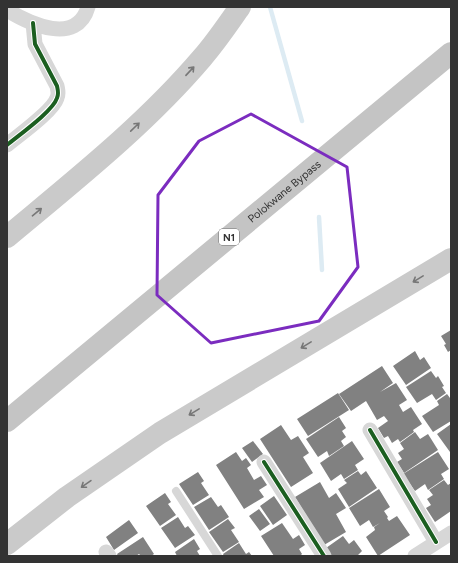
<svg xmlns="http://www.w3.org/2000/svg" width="458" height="563" font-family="Figtree,sans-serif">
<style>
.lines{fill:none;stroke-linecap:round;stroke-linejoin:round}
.stream{stroke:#ddebf3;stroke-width:4.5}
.building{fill:#818181}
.lane{stroke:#d7d7d7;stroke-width:8}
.street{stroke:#d7d7d7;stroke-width:15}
.primary{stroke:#cacaca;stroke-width:22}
.highway{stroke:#c4c4c4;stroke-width:22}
.cycleway-casing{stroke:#fff;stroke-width:6}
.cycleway{stroke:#1b5e20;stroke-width:4}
.oneway{stroke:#777}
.marked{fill:none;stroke:#7b2cbf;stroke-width:3;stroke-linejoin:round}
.labels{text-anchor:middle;stroke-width:4;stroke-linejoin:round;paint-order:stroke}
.shield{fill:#fff;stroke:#707070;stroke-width:1}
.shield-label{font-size:10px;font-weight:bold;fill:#333}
.street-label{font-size:11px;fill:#333;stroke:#fff}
</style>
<rect width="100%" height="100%" fill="#fff"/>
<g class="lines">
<path class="stream" d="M270 7 302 121
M319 217 322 270"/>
</g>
<path class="building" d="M451 330V350L448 352 444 345 446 344 441 336Z
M415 351 420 360 424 357 431 368 406 385 393 366Z
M382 366 393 383 380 392 396 383 407 400 399 405 403 412 411 407 422 424 413 430 414 432 400 442 398 439 392 443 388 436 384 438 378 428 388 421 384 416 377 420 366 401 351 411 339 394Z
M431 371 436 378 438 376 444 386 442 387 446 393 436 400 432 394 417 403 406 387Z
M338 393 349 410 308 436 297 419Z
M447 394 450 398 451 397V421L433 432 422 416 439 405 437 401Z
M339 417 346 428 342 431 346 437 341 441 344 446 329 456 327 451 318 457 306 439Z
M451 424V451L450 452 437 434Z
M281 425 291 440 298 436 309 453 303 457 313 473 291 487 260 439Z
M415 432 420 439 428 434 438 450 404 473 397 462 402 459 398 453 404 449 400 443Z
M253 441 263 454 252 462 242 448Z
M352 441 364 459 355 465 358 470 344 479 341 474 331 481 320 463Z
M236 452 242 461 246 458 251 465 247 468 254 480 261 476 267 485 259 490 264 497 244 509 216 465Z
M438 452 449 469 441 474 444 479 428 490 425 484 415 491 403 474Z
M358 471 361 475 366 471 377 488 349 507 338 489 347 483 344 480Z
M198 472 204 481 201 483 209 495 193 505 179 484Z
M444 480 448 485 451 483V511L435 522 426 508 431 505 427 499 433 495 429 490Z
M320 482 329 498 336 493 346 508 336 514 346 532 324 545 295 497Z
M379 489 390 507 384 511 388 517 387 518 389 521 397 516 410 535 378 556 366 537 375 530 374 527 380 523 373 527 369 520 360 526 349 508Z
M165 493 171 502 168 504 176 515 160 526 146 506Z
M274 496 287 515 273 525 260 506Z
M211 497 218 507 221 505 229 517 209 530 194 507Z
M259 509 270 524 260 531 249 516Z
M178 517 185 528 188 526 195 535 175 548 161 528Z
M228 519 235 528 231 530 239 542 223 552 209 532Z
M129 520 138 533 114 550 106 537Z
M282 523 293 539 299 535 305 545 299 549 302 554 300 556H274L261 536Z
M343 536 349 544 354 540 362 551 357 556H332L326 548Z
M143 537 154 554 151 556H141L139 554 136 556H118L117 554Z
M194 539 200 549 197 551 200 556H177L175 552Z
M239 543 246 554 249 552 252 556H224L223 554Z"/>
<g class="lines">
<path class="lane" d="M176 491 218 556"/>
<path class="street" d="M7 10C30 24 77 46 88 7
M7 145C19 135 53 111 57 98 59 94 58 91 57 86L35 44 33 23
M370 430 436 542
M264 462 324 556
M106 552 109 556
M415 556 451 533"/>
<path class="primary" d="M7 237C74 181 145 125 202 58 216 42 228 24 240 7
M7 544 67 497 160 433 451 259"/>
<path class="highway" id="s1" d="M7 421 451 53"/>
<defs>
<path id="cycleway" d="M7 145C19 135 53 111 57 98 59 94 58 91 57 86L35 44 33 23
M370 430 436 542
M264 462 324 556"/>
</defs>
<use href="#cycleway" class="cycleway-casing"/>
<use href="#cycleway" class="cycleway"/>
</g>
<defs><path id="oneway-shaft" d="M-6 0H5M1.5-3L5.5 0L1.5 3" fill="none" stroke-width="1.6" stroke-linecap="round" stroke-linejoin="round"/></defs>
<g class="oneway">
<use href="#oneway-shaft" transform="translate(190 71) rotate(-47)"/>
<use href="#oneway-shaft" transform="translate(135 127) rotate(-44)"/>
<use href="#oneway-shaft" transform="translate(37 212) rotate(-40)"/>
<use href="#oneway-shaft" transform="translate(418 279) rotate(149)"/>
<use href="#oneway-shaft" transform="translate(306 345) rotate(149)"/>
<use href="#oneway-shaft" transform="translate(194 412) rotate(149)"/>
<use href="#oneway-shaft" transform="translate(86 484) rotate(145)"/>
</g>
<path class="marked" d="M251 114 347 167 358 267 319 321 211 343 157 295 158 195 199 141Z"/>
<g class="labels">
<rect class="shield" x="219" y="229" width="20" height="16" rx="3"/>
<g class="shield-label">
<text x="229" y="241">N1</text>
</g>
<g class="street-label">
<text dy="4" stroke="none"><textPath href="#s1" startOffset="360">Polokwane Bypass</textPath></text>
</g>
</g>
<rect width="458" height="563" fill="none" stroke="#333333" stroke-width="16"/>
</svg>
